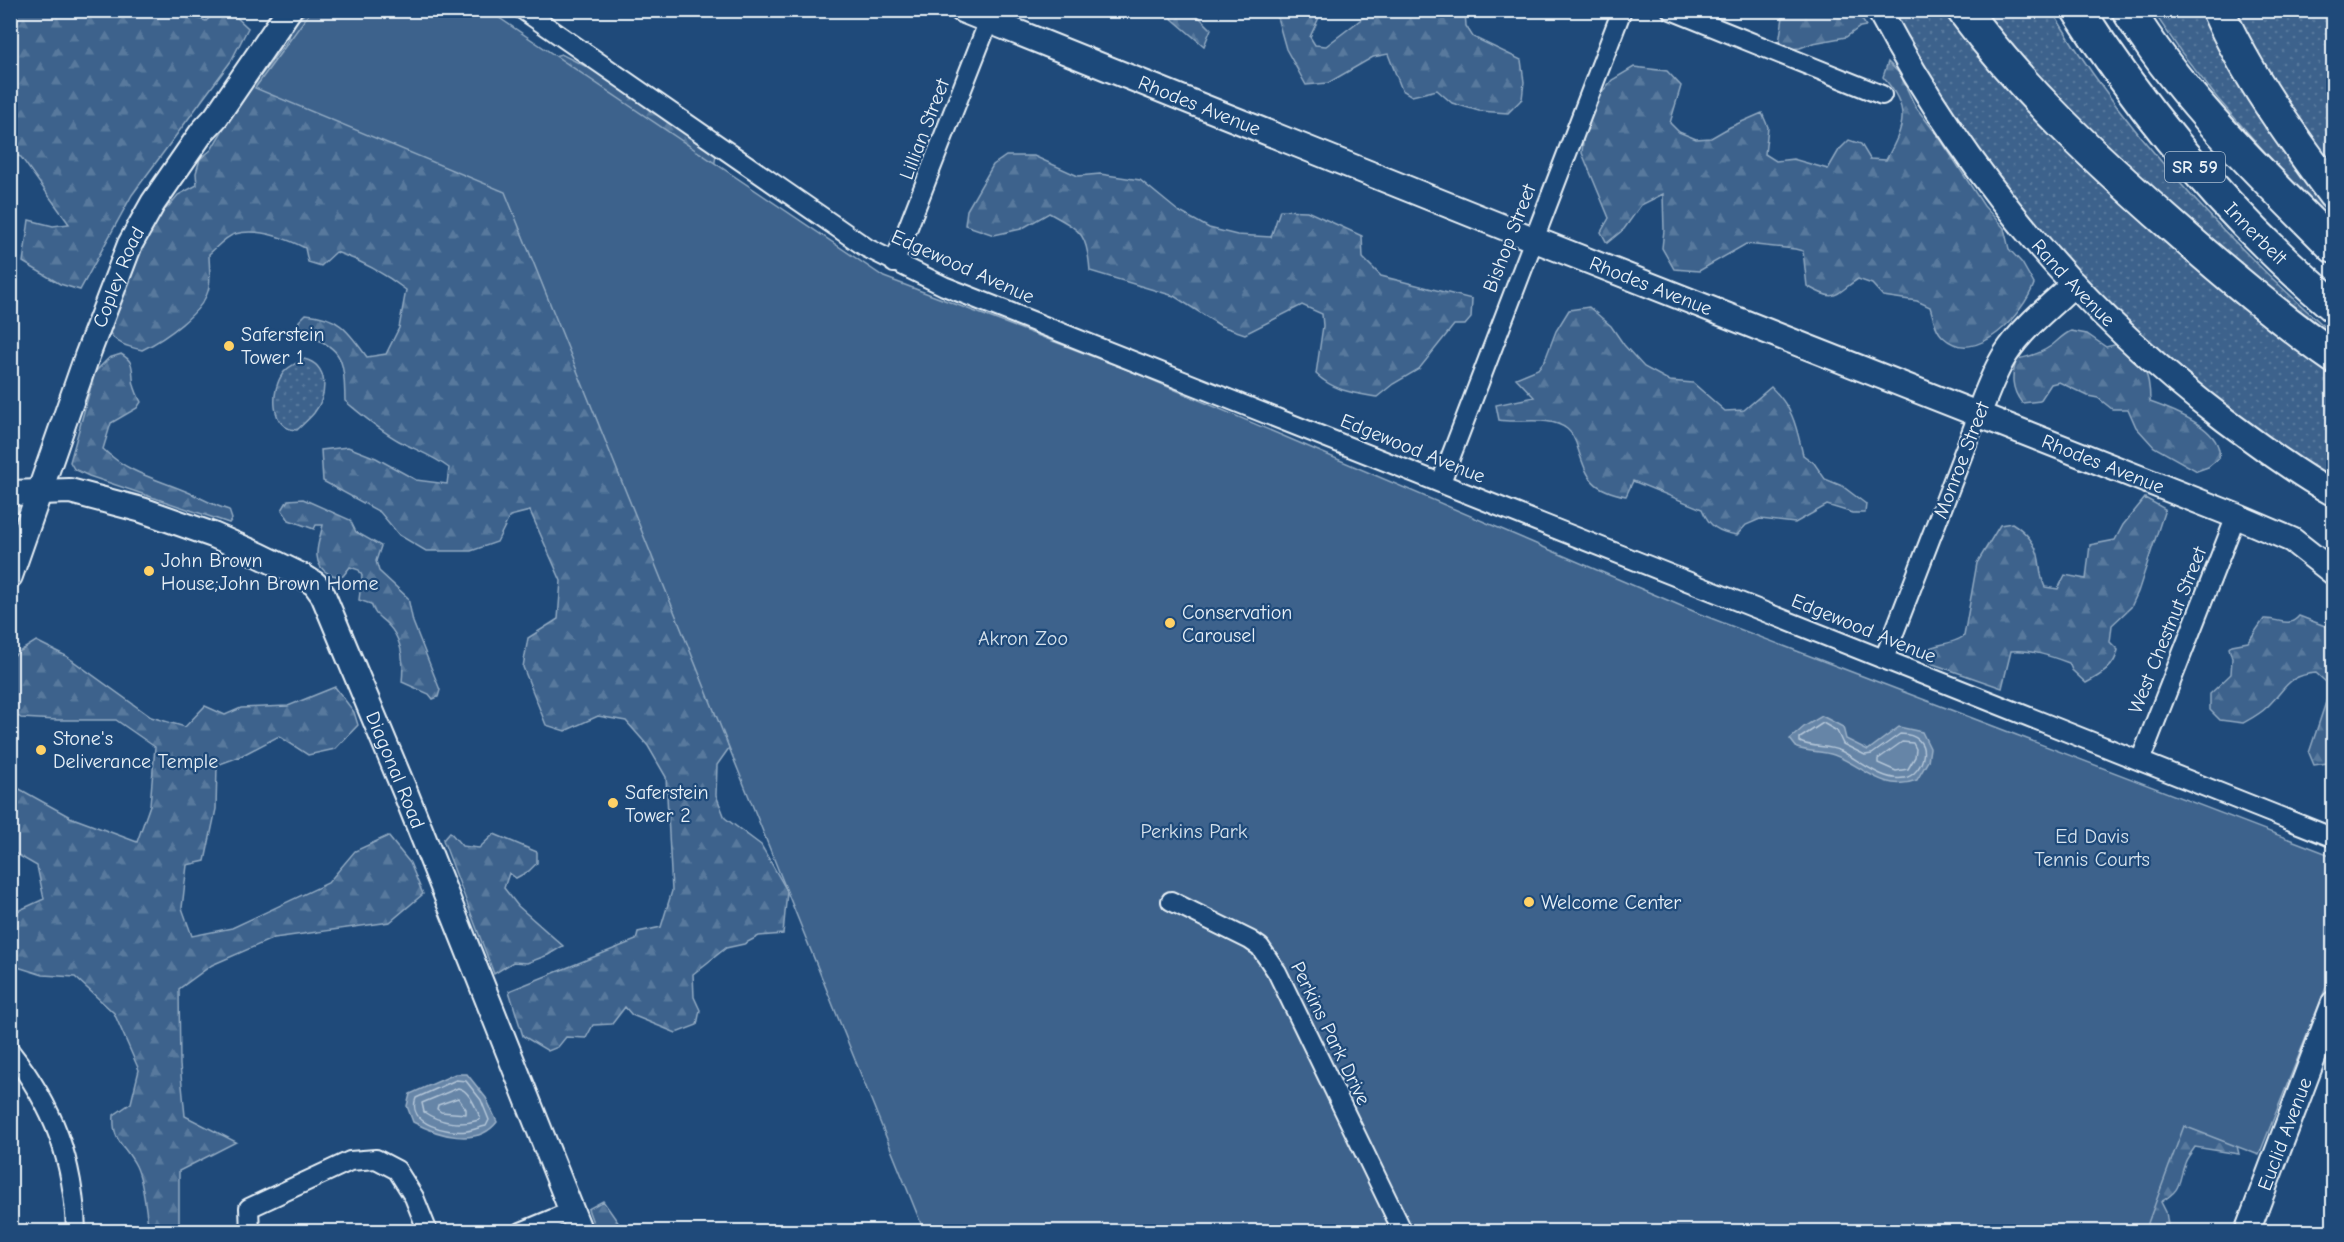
<svg xmlns="http://www.w3.org/2000/svg" width="2344" height="1242" font-family="'Comic Neue',sans-serif">
<style>
.grass{fill:url(#grass-dots);stroke:#92aac2;stroke-width:1.5}
.forest{fill:url(#forest-firs);stroke:#92aac2;stroke-width:1.5}
.park{fill:#3c628c;stroke:#92aac2;stroke-width:1.5}
.water{fill:#6685a7;stroke:#9ab0c7;stroke-width:1.5}
.lines{fill:none;stroke-linecap:round;stroke-linejoin:round}
.shore{stroke:#b4c6d8;stroke-width:1.5}
.street-casing{stroke:#e8f1f8;stroke-width:22}
.secondary-casing{stroke:#e8f1f8;stroke-width:28}
.highway-casing{stroke:#e8f1f8;stroke-width:36}
.street{stroke:#1f4a7a;stroke-width:18}
.secondary{stroke:#1f4a7a;stroke-width:24}
.highway{stroke:#1f4a7a;stroke-width:32}
.poi-dot{fill:#ffd166;stroke:#1f4a7a;stroke-width:2}
.labels{text-anchor:middle;stroke-width:4.5;stroke-linejoin:round;paint-order:stroke}
.shield{fill:#1f4a7a;stroke:#acbfd2;stroke-width:1.5}
.shield-label{font-size:18px;font-weight:bold;fill:#e8f1f8}
.street-label{font-size:20px;fill:#e8f1f8;stroke:#1f4a7a}
.poi-label{font-size:20px;fill:#e8f1f8;stroke:#1f4a7a;text-anchor:start}
.park-label{font-size:20px;fill:#d7e3ed;stroke:#1f4a7a}
</style>
<defs>
<pattern id="grass-dots" width="8" height="8" patternUnits="userSpaceOnUse" patternTransform="scale(1.5)"><rect width="8" height="8" fill="#3c628c"/><path d="M2 2h.1M6 6h.1" fill="none" stroke="#58799d" stroke-width="1.8" stroke-linecap="round"/></pattern>
<pattern id="forest-firs" width="22" height="20" patternUnits="userSpaceOnUse" patternTransform="scale(1.5)"><rect width="22" height="20" fill="#3c628c"/><path d="M5 1l3.5 6h-7zM16 11l3.5 6h-7z" fill="#58799d"/></pattern>
</defs>
<rect width="100%" height="100%" fill="#1f4a7a"/>
<filter id="ink" filterUnits="userSpaceOnUse"><feTurbulence type="fractalNoise" baseFrequency=".0167" numOctaves="2"/><feDisplacementMap in="SourceGraphic" scale="12" xChannelSelector="R" yChannelSelector="G"/><feConvolveMatrix kernelMatrix="1 2 1 2 8 2 1 2 1" color-interpolation-filters="sRGB"/></filter>
<g filter="url(#ink)">
<path class="grass" d="M2332 10 2333 13V179L2228 11Z
M1888 11H1956L2333 366V484L2275 447 2123 323 1995 178Z
M1971 11H2052C2125 133 2227 241 2333 334V347L2196 237Z
M2153 11H2207L2333 209V229L2218 99 2181 52Z
M304 359C329 365 328 395 314 413 309 419 302 425 297 430 270 430 270 389 284 372 289 366 297 363 304 359Z"/>
<path class="forest" d="M10 11H174L206 21 215 13H232L248 28 231 61 132 195 80 290 60 284 23 262 29 220 53 226 69 224 21 157 11 153Z
M307 11H406L541 60 561 54 609 78 706 146 716 155 711 187 714 688 729 748 717 765 716 795 725 818 761 845 787 891 783 934 759 936 744 944 726 948 693 974 694 997 700 1010 697 1025 676 1033 632 1015 625 1007 612 1024 593 1025 586 1038 566 1037 558 1047 548 1051 523 1036 509 991 636 940 638 932 661 927 672 891 666 777 648 746 626 721 598 716 565 731 546 725 523 667 528 638 558 619 561 581 530 511 510 516 497 542 471 551H426L399 535 380 512 323 481 321 450 348 447 376 458 416 480 447 484 449 468C433 456 416 450 399 441 379 430 362 415 345 401 344 351 341 350 298 330L299 321 306 314C340 317 348 331 367 357L386 354 399 328 406 290C384 273 362 261 336 252L321 266 308 262 305 248C285 238 257 228 235 234 226 236 216 248 209 254 209 264 211 277 209 287 205 312 163 340 142 350 129 347 115 344 109 331L141 251 145 234 155 218 169 206 178 195 197 185 196 173 200 159 211 150 234 111 286 42 296 22Z
M1163 11H1197L1200 18 1211 29 1204 46Z
M1265 11H1322L1310 37 1315 45 1326 46 1372 11H1465L1466 26 1473 37 1521 60 1524 82 1522 99 1508 113 1479 111 1452 103 1437 90 1412 96 1402 90 1388 54 1373 57 1328 83 1306 85 1286 49 1277 17Z
M1784 11H1857L1866 26 1860 27 1846 37 1813 43 1800 48 1789 49 1779 43Z
M1888 62 1900 74 1915 106 1941 140 1984 206 2004 228 2009 249 2022 263 2034 284C2024 313 1976 368 1943 337 1935 330 1933 316 1930 307L1917 301 1883 296 1872 284 1858 279C1834 294 1838 304 1807 286L1803 251 1795 249 1746 244 1699 271 1674 269 1662 248 1664 230 1663 194 1641 205 1624 229 1607 243 1601 232 1609 218 1582 153 1584 131 1591 105 1612 80 1634 67 1667 71 1681 86 1670 123 1679 132 1696 139 1711 138 1730 127 1762 113 1768 127 1765 154 1776 161 1793 159 1828 169 1839 150 1849 140 1861 144 1870 159 1886 160C1905 125 1911 109 1883 77Z
M1006 156H1034L1078 176 1100 174 1140 180 1178 211 1209 228 1237 235 1271 237 1280 210 1307 211 1362 236 1363 258 1381 276 1472 299 1471 318 1465 325H1454L1419 369 1393 384 1377 397C1353 393 1334 391 1316 374L1323 326 1322 314 1302 305 1245 334 1221 326 1174 296 1090 271C1087 232 1081 231 1049 213L1021 229 994 235 965 225 967 210 993 165Z
M1589 307 1611 326 1624 345 1644 367 1670 381 1693 383 1725 411 1744 410 1771 387C1794 409 1796 426 1803 455L1814 463 1825 479 1842 486 1866 504 1865 513H1853L1827 505 1795 523 1760 519 1746 525 1737 535C1719 532 1709 527 1702 509L1633 481 1626 496C1593 490 1588 480 1578 449 1576 442 1572 433 1567 429 1550 415 1518 424 1499 420L1496 405 1534 397 1516 378 1538 369 1545 360 1556 331 1569 310Z
M2071 331 2087 334 2106 347 2118 344C2143 361 2150 370 2150 402 2173 410 2224 429 2219 458L2208 467 2197 471 2154 447 2136 427 2128 409H2112L2098 398 2088 396 2059 382 2051 384 2040 401 2022 403C2011 389 2011 375 2017 359 2028 357 2041 353 2051 346 2058 341 2062 335 2071 331Z
M121 354C133 361 132 366 133 378 133 387 137 394 141 402L137 408 111 423 103 449C129 474 158 479 190 493 203 499 215 506 229 510L232 519 229 523 89 476 74 469 70 462 95 372 109 358Z
M2145 498 2165 509 2138 592 2131 607 2112 625 2110 642 2118 650C2115 667 2101 675 2086 683L2072 670 2069 663C2050 656 2030 649 2011 651L2002 688 1933 664 1925 658V650C1938 643 1952 645 1964 636L1977 563 2000 525 2012 523C2025 531 2037 544 2039 560 2041 571 2040 577 2045 587L2058 589 2065 575 2086 579 2090 545 2115 540 2123 525Z
M303 499 350 520 356 532 381 546 376 561 379 571 408 598 413 622 440 690 438 697 433 699 429 694 402 682C404 663 403 641 389 626 380 616 376 618 371 604L359 600 362 576 359 570 350 567 343 576C337 577 335 576 329 574 309 563 319 542 323 525H316L314 529 289 520 282 510 288 500Z
M2299 616 2325 626 2333 617 2334 762 2314 765 2309 753 2330 690 2326 682 2316 673C2287 675 2286 689 2267 707 2260 714 2252 718 2243 723L2220 720 2210 710V694L2231 674 2232 658 2229 648 2232 645 2248 642 2264 619C2279 618 2288 629 2299 616Z
M36 641 66 656 151 717 185 727 205 706 225 715 241 708 288 706 335 687 354 712 358 725 335 749 308 755 279 736 239 757 217 765 216 809 205 861 187 865 182 908 192 936 232 928 328 883 355 851 388 836 410 863 423 894 390 922 274 938 212 965 179 989 180 1065 185 1116 236 1142 179 1171V1231H149C146 1213 144 1182 136 1166 125 1144 112 1143 114 1115L131 1103 139 1070 114 1013 75 977 43 975 11 965V914L44 899 37 866 11 851V786L16 787 70 817 137 842 150 805 155 747 116 720H57L21 718 11 711V657Z
M450 832 462 846 479 848 494 834 537 852V863L529 871 516 878 509 873 504 888 518 906 563 946 548 955 527 963 513 962 494 974 443 840Z
M2116 1108 2203 1130 2237 1146 2239 1154 2195 1147C2192 1152 2187 1157 2185 1163 2177 1185 2183 1188 2161 1202L2166 1212 2168 1225 2164 1231H2149Z
M603 1201 624 1231H596L588 1209Z"/>
<path class="park" d="M311 11H489L884 277 1131 371 1700 614 2333 856V970L2259 1155 2184 1126 2145 1231H924L505 192 255 88Z"/>
<path class="water" d="M1822 716 1843 727 1846 739 1868 750 1899 727 1922 732 1930 748 1928 761 1917 780C1882 793 1864 766 1834 755 1822 751 1809 752 1797 748L1790 739 1805 726Z
M455 1074H467L486 1098 497 1122C477 1148 437 1135 413 1122L407 1106 410 1094Z"/>
<g class="lines">
<path class="shore" d="M1823 723 1837 731 1843 744 1865 755 1872 754 1900 734C1937 734 1924 775 1904 778 1883 782 1859 760 1841 751 1828 745 1813 748 1800 742V738Z
M1902 742 1913 743 1916 749 1915 757 1908 769 1896 771 1878 763V759Z
M456 1080 466 1081 481 1100 489 1120 486 1126C480 1127 474 1130 467 1131 448 1134 406 1124 416 1098Z
M458 1088C469 1090 475 1106 480 1117L479 1120C460 1126 440 1123 424 1112L422 1103Z
M458 1098 466 1109V1114L441 1112 437 1109 438 1105Z"/>
<defs>
<path id="street" d="M523 10 867 248 944 286 2334 838
M1671 10 1882 95
M894 263 993 10
M1441 482 1622 10
M1884 659 1978 415
M2140 761 2236 516
M1171 901 1250 940 1260 947 1277 972 1403 1232
M10 1051C54 1107 74 1161 76 1232
M250 1232 249 1208 350 1161 376 1159 397 1170 414 1197 428 1232
M521 1232 572 1211"/>
<g id="secondary">
<path id="s1" d="M962 10 1533 239 2236 516 2292 540 2334 573"/>
<path id="s2" d="M1879 10C1964 171 2080 310 2225 420 2260 446 2295 472 2334 494"/>
<path d="M1978 415C1986 395 1993 374 2005 355 2023 327 2050 306 2074 284"/>
<path id="s3" d="M10 493 70 491 142 510 213 535 259 555 304 577 315 584 323 595 406 794 580 1232"/>
<path id="s4" d="M10 576 87 356 130 244 153 203 202 132 216 117 289 10"/>
<path id="s5" d="M2247 1232 2334 1003"/>
</g>
<g id="highway">
<path d="M1963 10C2023 91 2096 159 2171 225 2223 271 2277 317 2334 357"/>
<path id="s6" d="M2078 10C2148 120 2234 221 2334 306"/>
<path d="M2128 10C2182 99 2261 173 2334 247"/>
<path d="M2218 10C2247 76 2291 136 2334 194"/>
</g>
</defs>
<use href="#street" class="street-casing"/>
<use href="#secondary" class="secondary-casing"/>
<use href="#highway" class="highway-casing"/>
<use href="#street" class="street"/>
<use href="#secondary" class="secondary"/>
<use href="#highway" class="highway"/>
</g>
</g>
<g class="poi-dot">
<circle cx="229" cy="346" r="6"/>
<circle cx="149" cy="571" r="6"/>
<circle cx="1170" cy="623" r="6"/>
<circle cx="41" cy="750" r="6"/>
<circle cx="613" cy="803" r="6"/>
<circle cx="1529" cy="902" r="6"/>
</g>
<g class="labels">
<rect class="shield" x="2165" y="152" width="60" height="30" rx="4.5"/>
<g class="shield-label">
<text x="2195" y="173">SR 59</text>
</g>
<g class="street-label">
<text dy="7" stroke="none"><textPath href="#s1" startOffset="256">Rhodes Avenue</textPath></text>
<text transform="translate(924 129) rotate(-69)" y="7">Lillian Street</text>
<text dy="7" stroke="none"><textPath href="#s6" startOffset="286">Innerbelt</textPath></text>
<text transform="translate(1509 238) rotate(-69)" y="7">Bishop Street</text>
<text transform="translate(963 266) rotate(24)" y="7">Edgewood Avenue</text>
<text dy="7" stroke="none"><textPath href="#s4" startOffset="318">Copley Road</textPath></text>
<text dy="7" stroke="none"><textPath href="#s2" startOffset="336">Rand Avenue</textPath></text>
<text dy="7" stroke="none"><textPath href="#s1" startOffset="742">Rhodes Avenue</textPath></text>
<text transform="translate(1413 448) rotate(22)" y="7">Edgewood Avenue</text>
<text transform="translate(1961 460) rotate(-69)" y="7">Monroe Street</text>
<text dy="7" stroke="none"><textPath href="#s1" startOffset="1228">Rhodes Avenue</textPath></text>
<text transform="translate(1864 628) rotate(22)" y="7">Edgewood Avenue</text>
<text transform="translate(2167 630) rotate(-68)" y="7">West Chestnut Street</text>
<text dy="7" stroke="none"><textPath href="#s3" startOffset="526">Diagonal Road</textPath></text>
<text transform="translate(1331 1033) rotate(64)" y="7">Perkins Park Drive</text>
<text dy="7" stroke="none"><textPath href="#s5" startOffset="105">Euclid Avenue</textPath></text>
</g>
<g class="poi-label">
<text x="241" y="341">Saferstein<tspan x="241" dy="23">Tower 1</tspan></text>
<text x="161" y="567">John Brown<tspan x="161" dy="23">House;John Brown Home</tspan></text>
<text x="1182" y="619">Conservation<tspan x="1182" dy="23">Carousel</tspan></text>
<text x="53" y="745">Stone's<tspan x="53" dy="23">Deliverance Temple</tspan></text>
<text x="625" y="799">Saferstein<tspan x="625" dy="23">Tower 2</tspan></text>
<text x="1541" y="909">Welcome Center</text>
</g>
<g class="park-label">
<text x="1023" y="645">Akron Zoo</text>
<text x="1194" y="838">Perkins Park</text>
<text x="2092" y="843">Ed Davis<tspan x="2092" dy="23">Tennis Courts</tspan></text>
</g>
</g>
<rect width="2344" height="1242" fill="none" stroke="#1f4a7a" stroke-width="36"/>
<rect x="18" y="18" width="2308" height="1206" fill="none" stroke="#e8f1f8" stroke-width="2" filter="url(#ink)"/>
</svg>
